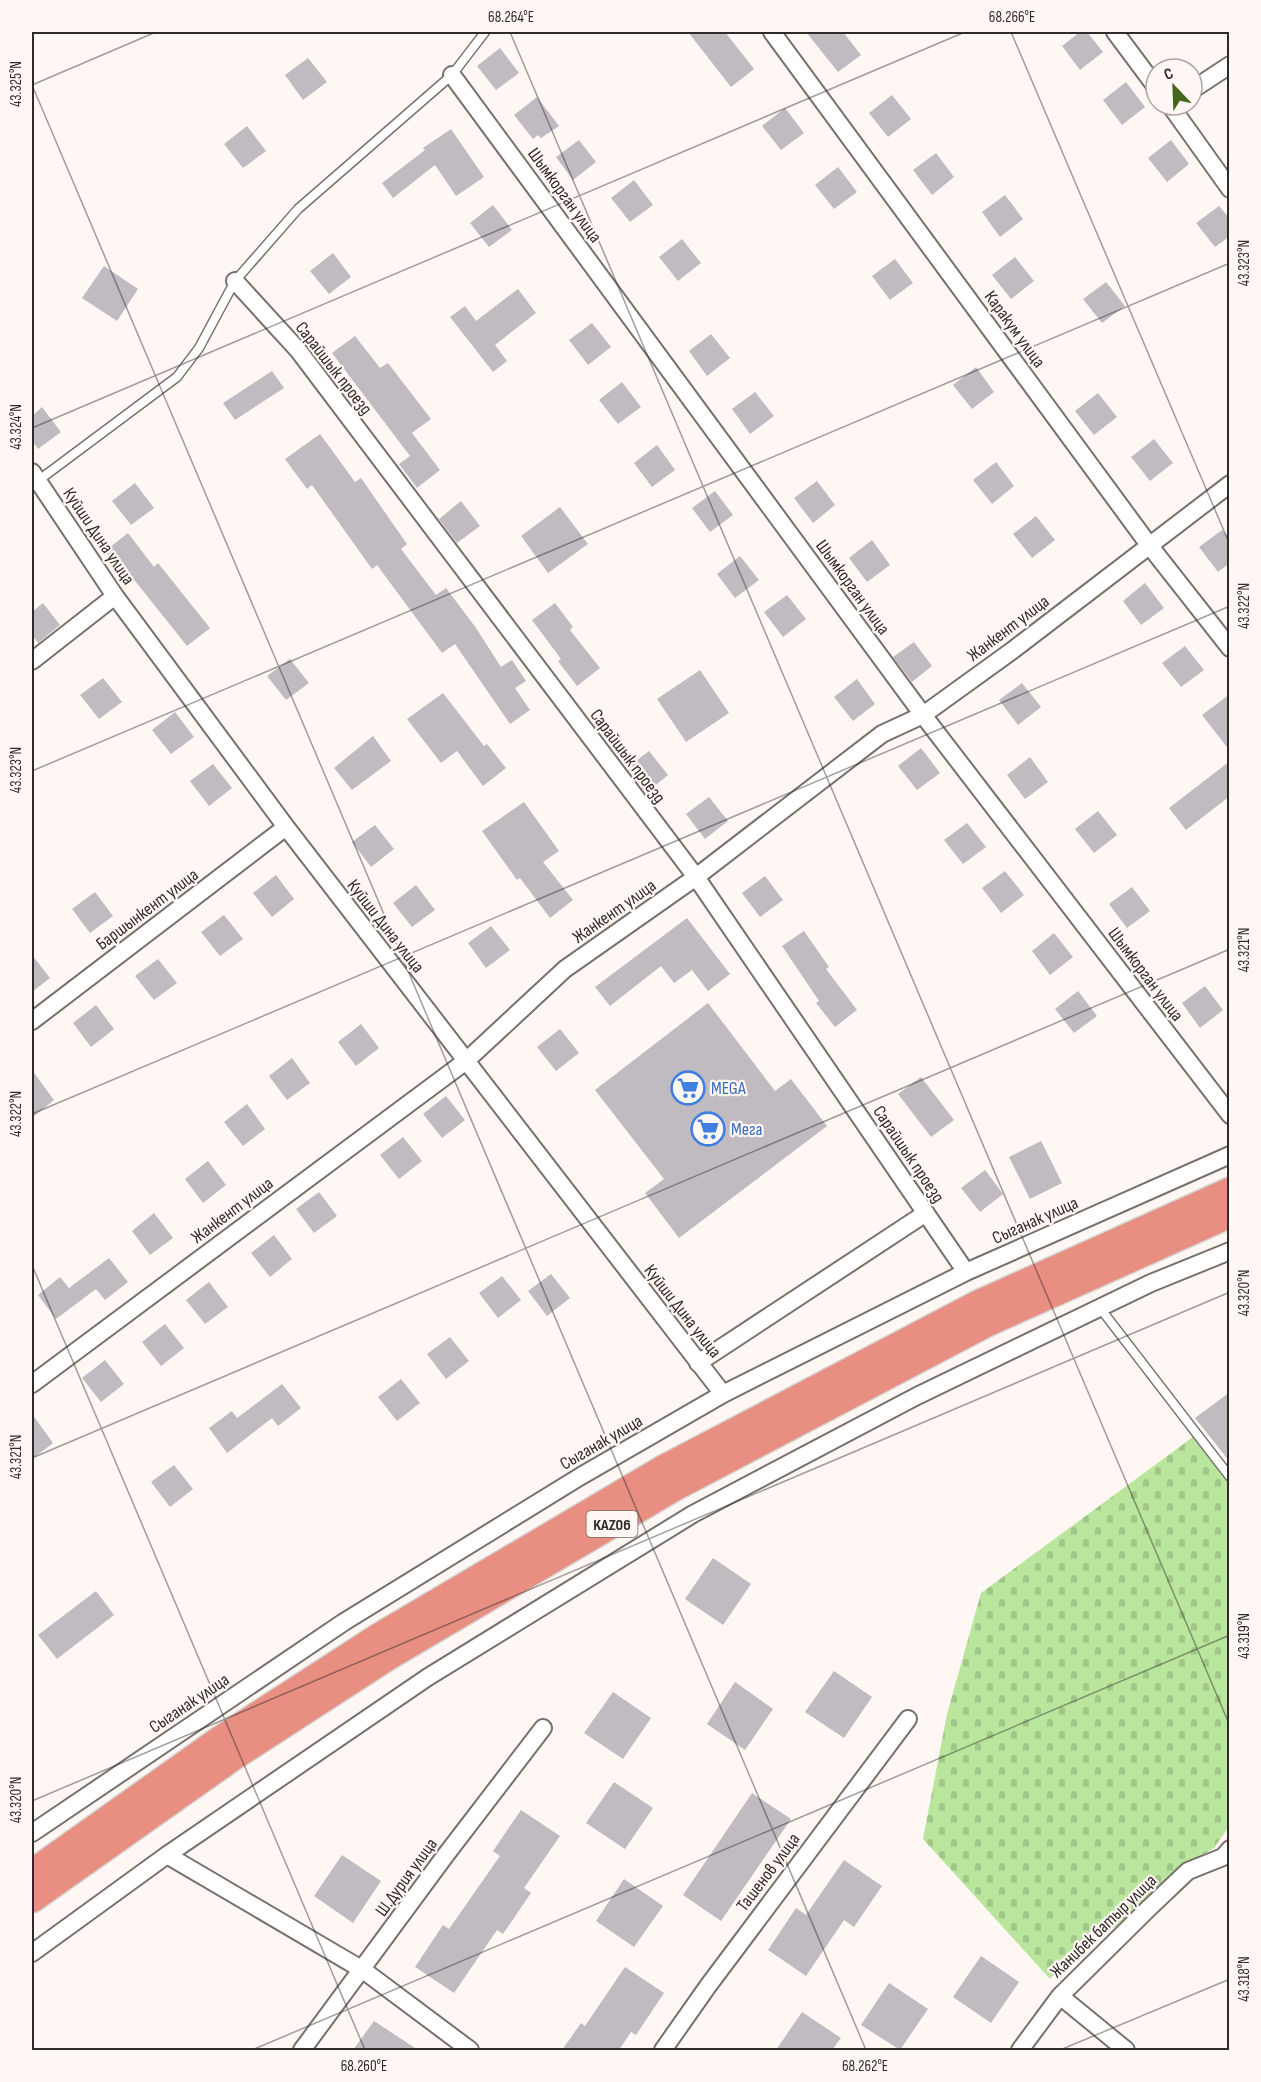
<svg xmlns="http://www.w3.org/2000/svg" width="1261" height="2082" font-family="'Sofia Sans Condensed',sans-serif">
<style>
.cemetery{fill:url(#cemetery-stones)}
.building{fill:#bfbbc1}
.lines{fill:none;stroke-linecap:round;stroke-linejoin:round}
.service-casing{stroke:#77716e;stroke-width:11}
.minor-casing{stroke:#77716e;stroke-width:20}
.trunk-casing{stroke:#d5d5d4;stroke-width:30}
.service{stroke:#fff;stroke-width:8}
.minor{stroke:#fff;stroke-width:16}
.trunk{stroke:#e88f82;stroke-width:27}
.ticks{fill:none;stroke:#2e2b2a;stroke-width:1.5;stroke-opacity:0.45}
.labels{text-anchor:middle;stroke-width:4.5;stroke-linejoin:round;paint-order:stroke}
.shield{fill:#fff7f4;stroke:#6d6867;stroke-width:1.5}
.shield-label{font-size:16px;font-weight:bold;fill:#2e2b2a}
.street-label{font-size:18px;fill:#2e2b2a;stroke:#fff7f4}
.shop-label{font-size:18px;fill:#366cbe;stroke:#fff7f4;text-anchor:start}
.neatline{fill:none;stroke:#2e2b2a;stroke-width:2}
.ticks-label{font-size:15px;text-anchor:middle;fill:#2e2b2a}
</style>
<defs>
<pattern id="cemetery-stones" width="16" height="16" patternUnits="userSpaceOnUse" patternTransform="scale(1.5)"><rect width="16" height="16" fill="#b9e59d"/><path d="M2 7V4a2 2 0 0 1 4 0v3zM10 15v-3a2 2 0 0 1 4 0v3z" fill="#9fc587"/></pattern>
</defs>
<rect width="100%" height="100%" fill="#fff7f4"/>
<path class="cemetery" d="M1197 1434 1230 1478V1825L1214 1848 1183 1866 1124 1925 1090 1934 1050 1979 923 1839 947 1714 981 1593Z"/>
<path class="building" d="M688 32H725L754 69 731 87Z
M806 32H843L861 55 838 72Z
M1080 32H1087L1103 52 1080 70 1062 46Z
M500 48 519 73 496 90 477 66Z
M308 58 327 82 303 100 285 75Z
M1126 82 1145 107 1122 125 1103 100Z
M892 95 911 119 888 137 869 113Z
M537 97 559 126 541 138 538 135 533 139 514 115Z
M785 108 804 133 781 150 762 126Z
M247 126 266 151 243 168 224 144Z
M451 129 484 177 456 196 435 165 393 198 382 183 425 150 423 148Z
M579 140 596 162 573 180 556 157Z
M1171 140 1189 164 1167 182 1148 158Z
M936 153 954 177 932 195 913 170Z
M838 167 857 192 834 209 815 185Z
M634 180 653 205 630 222 611 198Z
M1005 195 1023 219 1000 237 982 212Z
M493 205 512 230 489 247 470 223Z
M1219 206 1230 219V236L1215 247 1196 223Z
M682 239 701 263 678 281 659 257Z
M333 253 351 277 329 294 310 271Z
M1015 257 1034 281 1011 299 992 275Z
M895 259 913 283 890 300 872 276Z
M104 266 138 289 117 321 82 298Z
M1106 282 1125 306 1102 323 1083 299Z
M518 289 536 313 495 345 507 361 493 372 450 317 465 306 476 321Z
M592 323 611 347 588 365 569 340Z
M711 334 730 358 707 376 689 351Z
M355 336 380 368 388 363 431 419 412 433 440 470 417 488 399 464 410 456 332 353Z
M976 367 994 392 972 409 953 385Z
M272 371 284 388 235 420 223 403Z
M622 382 641 407 618 424 599 400Z
M755 392 774 416 750 434 732 409Z
M1098 393 1117 417 1094 435 1075 411Z
M42 407 61 432 38 449 32 441V416Z
M320 434 355 482 361 478 407 544 401 549 436 595 446 588 476 628 501 667 512 660 526 681 515 688 530 710 510 724 455 644 442 653 377 565 372 569 312 485 307 489 285 459Z
M1154 439 1173 463 1150 481 1131 457Z
M657 445 675 470 652 487 634 463Z
M996 462 1014 486 992 504 973 480Z
M817 481 835 505 813 523 794 498Z
M135 483 154 508 131 525 112 501Z
M715 491 733 515 710 532 692 508Z
M461 501 480 526 457 543 439 519Z
M560 507 588 544 548 573 521 536Z
M1036 516 1055 540 1032 558 1013 534Z
M1222 530 1230 539V563L1218 572 1199 547Z
M128 533 154 567 158 563 210 628 187 646 128 572 124 575 105 551Z
M872 540 890 565 867 582 849 558Z
M740 556 759 580 735 598 717 574Z
M1145 583 1164 608 1141 625 1123 601Z
M787 595 806 619 783 637 764 612Z
M43 603 60 625 38 643 32 635V612Z
M555 603 573 627 570 630 600 668 577 686 558 661 561 659 532 620Z
M914 642 932 666 912 682 893 657Z
M1185 646 1204 670 1181 687 1162 663Z
M290 659 309 683 286 700 267 676Z
M700 670 729 713 686 742 657 699Z
M103 678 122 702 99 719 80 695Z
M857 679 875 704 853 721 834 697Z
M1022 683 1041 707 1018 725 999 700Z
M443 693 484 746 487 744 506 768 483 786 457 751 441 763 407 719Z
M1230 694V751L1202 715Z
M175 712 194 737 171 754 152 730Z
M373 736 391 761 352 790 334 768Z
M921 748 940 773 917 790 898 766Z
M649 751 668 775 646 793 627 768Z
M1030 757 1048 782 1025 799 1007 775Z
M1230 761V796L1186 830 1169 808Z
M213 764 232 788 209 806 190 781Z
M709 797 728 821 705 839 686 814Z
M524 802 559 851 543 862 573 900 550 918 520 878 517 880 482 831Z
M1098 811 1117 835 1094 853 1075 829Z
M967 823 986 847 963 864 944 840Z
M375 825 394 849 371 867 352 842Z
M1005 871 1024 895 1001 913 982 888Z
M276 875 294 899 272 917 253 893Z
M765 876 783 900 760 917 742 893Z
M416 885 435 910 412 927 393 903Z
M1132 887 1150 911 1127 928 1109 904Z
M95 892 113 916 90 933 72 909Z
M224 915 243 939 220 956 201 932Z
M687 918 730 974 708 991 692 970 674 983 661 966 610 1006 595 987Z
M491 926 510 950 486 968 468 943Z
M804 931 829 967 826 969 857 1010 835 1027 816 1003 819 1001 782 946Z
M1054 933 1073 957 1050 975 1032 951Z
M32 955 50 978 32 992Z
M158 959 177 983 154 1000 135 976Z
M1205 986 1223 1010 1200 1028 1182 1003Z
M1078 991 1097 1016 1074 1033 1055 1009Z
M708 1003 775 1091 791 1079 827 1126 679 1238 645 1193 664 1179 595 1090Z
M96 1005 114 1029 91 1047 73 1023Z
M361 1024 379 1048 356 1066 338 1042Z
M560 1029 579 1053 556 1071 537 1047Z
M292 1058 310 1083 287 1100 269 1076Z
M32 1070 54 1100 32 1118Z
M921 1077 954 1120 931 1137 898 1094Z
M446 1096 465 1120 442 1138 423 1114Z
M247 1104 265 1129 243 1146 224 1122Z
M403 1137 422 1161 399 1179 380 1155Z
M1041 1141 1062 1183 1030 1199 1009 1157Z
M208 1161 226 1185 203 1203 185 1179Z
M985 1170 1003 1194 980 1212 961 1188Z
M319 1192 337 1216 314 1233 296 1209Z
M154 1213 173 1238 150 1255 132 1231Z
M274 1235 292 1259 270 1277 251 1253Z
M109 1258 128 1282 105 1300 96 1289 56 1319 38 1295 60 1277 69 1288Z
M551 1274 570 1298 547 1316 528 1291Z
M502 1276 521 1300 498 1318 479 1293Z
M209 1282 228 1307 205 1324 186 1300Z
M165 1324 184 1348 161 1366 142 1342Z
M450 1337 469 1361 446 1379 427 1354Z
M105 1360 124 1384 101 1402 82 1378Z
M401 1379 420 1403 397 1421 378 1397Z
M282 1384 301 1408 278 1426 272 1418 227 1453 209 1428 232 1411 237 1418Z
M1230 1392V1462L1195 1418Z
M32 1414 53 1443 32 1459Z
M174 1465 193 1489 170 1507 151 1482Z
M713 1558 751 1584 723 1625 685 1599Z
M96 1591 114 1615 57 1659 38 1635Z
M834 1671 872 1697 844 1738 805 1712Z
M735 1682 773 1709 745 1750 707 1724Z
M613 1692 651 1718 623 1759 584 1733Z
M614 1782 653 1808 625 1849 586 1823Z
M752 1793 791 1819 721 1921 683 1895Z
M521 1810 560 1836 524 1888 531 1893 503 1934 497 1930 454 1993 415 1967 443 1925 449 1929 500 1856 493 1851Z
M342 1855 381 1881 353 1923 314 1896Z
M844 1860 882 1886 854 1927 844 1920 806 1976 768 1950 796 1908 806 1915Z
M624 1879 663 1906 634 1947 596 1921Z
M981 1956 1019 1982 991 2023 953 1997Z
M625 1967 664 1993 636 2035 631 2032 619 2050H562L581 2023 585 2026Z
M889 1983 928 2009 900 2050 861 2025Z
M802 2012 841 2038 832 2050H776Z
M374 2021 418 2050H353Z"/>
<g class="lines">
<defs>
<path id="service" d="M39 480 177 377 199 348 235 281 298 209 452 75 485 32
M1100 1308 1230 1477"/>
<path id="minor" d="M772 32 1149 545 1230 648
M1115 32 1156 87
M452 75 923 715 1230 1115
M1192 90 1230 65
M1170 105 1230 189
M235 281 298 350 696 877 966 1272
M32 472 115 596 286 827 723 1394
M32 661 115 596
M32 1021 286 827
M698 1363 926 1213
M32 1384 466 1061 565 969 696 877 882 734 923 715 1013 650 1230 484
M32 1833 344 1622 581 1476 723 1394 966 1272 1230 1155
M167 1855 363 1970 470 2050
M32 1953 167 1855 428 1677 693 1514 917 1396 1151 1283 1230 1251
M1060 1996 1126 2050
M302 2050 445 1856 543 1728
M663 2050 708 1986 908 1719
M1020 2050 1060 1996 1148 1909 1188 1871 1223 1857 1230 1849"/>
<path id="trunk" d="M32 1873 221 1739 377 1638 665 1468 978 1304 1230 1191
M32 1899 233 1757 389 1656 675 1487 987 1323 1230 1214"/>
</defs>
<use href="#service" class="service-casing"/>
<use href="#minor" class="minor-casing"/>
<use href="#trunk" class="trunk-casing"/>
<use href="#service" class="service"/>
<use href="#minor" class="minor"/>
<use href="#trunk" class="trunk"/>
</g>
<path class="ticks" d="M510 32 1230 1726M1011 32 1230 545M32 85 866 2050M32 85 156 32M32 428 965 32M32 771 1230 263M32 1114 1230 606M32 1265 365 2050M32 1458 1230 949M32 1801 1230 1292M252 2050 1230 1635M1060 2050 1230 1979"/>
<defs>
<symbol id="supermarket-ring" viewBox="-11 -11 22 22"><circle r="9.5" fill="#fff7f4" stroke="#3f7fe0" stroke-width="1.5"/><path d="M-6-5.5h2.5l.6 2H6L4.5 2H-2.5L-4.4-4H-6ZM-1.5 3.2a1.3 1.3 0 1 0 .1 0ZM3 3.2a1.3 1.3 0 1 0 .1 0Z" fill="#3f7fe0"/></symbol>
</defs>
<g fill-rule="evenodd">
<use href="#supermarket-ring" x="669" y="1069" width="38" height="38"/>
<use href="#supermarket-ring" x="689" y="1110" width="38" height="38"/>
</g>
<g class="labels">
<rect class="shield" x="586.5" y="1511" width="51" height="26" rx="4.5"/>
<g class="shield-label">
<text x="612" y="1530">KАZ06</text>
</g>
<g class="street-label">
<text transform="translate(565 195) rotate(54)" y="6">Шымкорган улица</text>
<text transform="translate(1015 329) rotate(54)" y="6">Каракум улица</text>
<text transform="translate(334 368) rotate(52)" y="6">Сарайшык проезд</text>
<text transform="translate(99 536) rotate(56)" y="6">Куйши Дина улица</text>
<text transform="translate(853 587) rotate(54)" y="6">Шымкорган улица</text>
<text transform="translate(1008 628) rotate(-37)" y="6">Жанкент улица</text>
<text transform="translate(628 756) rotate(53)" y="6">Сарайшык проезд</text>
<text transform="translate(147 909) rotate(-37)" y="6">Баршынкент улица</text>
<text transform="translate(614 911) rotate(-35)" y="6">Жанкент улица</text>
<text transform="translate(386 926) rotate(52)" y="6">Куйши Дина улица</text>
<text transform="translate(1146 974) rotate(53)" y="6">Шымкорган улица</text>
<text transform="translate(909 1154) rotate(56)" y="6">Сарайшык проезд</text>
<text transform="translate(232 1210) rotate(-37)" y="6">Жанкент улица</text>
<text transform="translate(1035 1220) rotate(-24)" y="6">Сыганак улица</text>
<text transform="translate(683 1311) rotate(52)" y="6">Куйши Дина улица</text>
<text transform="translate(601 1442) rotate(-30)" y="6">Сыганак улица</text>
<text transform="translate(189 1703) rotate(-34)" y="6">Сыганак улица</text>
<text transform="translate(768 1872) rotate(-53)" y="6">Ташенов улица</text>
<text transform="translate(406 1877) rotate(-54)" y="6">Ш.Дурия улица</text>
<text transform="translate(1103 1926) rotate(-44)" y="6">Жанибек батыр улица</text>
</g>
<g class="shop-label">
<text x="711" y="1094">MEGA</text>
<text x="731" y="1135">Мега</text>
</g>
</g>
<rect width="1261" height="2082" fill="none" stroke="#fff7f4" stroke-width="66"/>
<g transform="translate(1174 87) rotate(337)"><circle r="28" fill="#fff7f4" stroke="#aba5a3" stroke-width="1.5"/>
<path d="M0-4.5L10 22L0 15L-10 22Z" fill="#45661c"/>
<text y="-9" font-size="16" font-weight="bold" text-anchor="middle" fill="#2e2b2a">С</text>
</g>
<rect x="33" y="33" width="1195" height="2016" class="neatline"/>
<g class="ticks-label">
<text x="511" y="22">68.264°E</text>
<text x="1012" y="22">68.266°E</text>
<text transform="translate(16 84) rotate(-90)" y="5">43.325°N</text>
<text transform="translate(1244 263) rotate(-90)" y="5">43.323°N</text>
<text transform="translate(16 427) rotate(-90)" y="5">43.324°N</text>
<text transform="translate(1244 606) rotate(-90)" y="5">43.322°N</text>
<text transform="translate(16 770) rotate(-90)" y="5">43.323°N</text>
<text transform="translate(1244 950) rotate(-90)" y="5">43.321°N</text>
<text transform="translate(16 1114) rotate(-90)" y="5">43.322°N</text>
<text transform="translate(1244 1293) rotate(-90)" y="5">43.320°N</text>
<text transform="translate(16 1457) rotate(-90)" y="5">43.321°N</text>
<text transform="translate(1244 1636) rotate(-90)" y="5">43.319°N</text>
<text transform="translate(16 1800) rotate(-90)" y="5">43.320°N</text>
<text transform="translate(1244 1979) rotate(-90)" y="5">43.318°N</text>
<text x="364" y="2071">68.260°E</text>
<text x="865" y="2071">68.262°E</text>
</g>
</svg>
